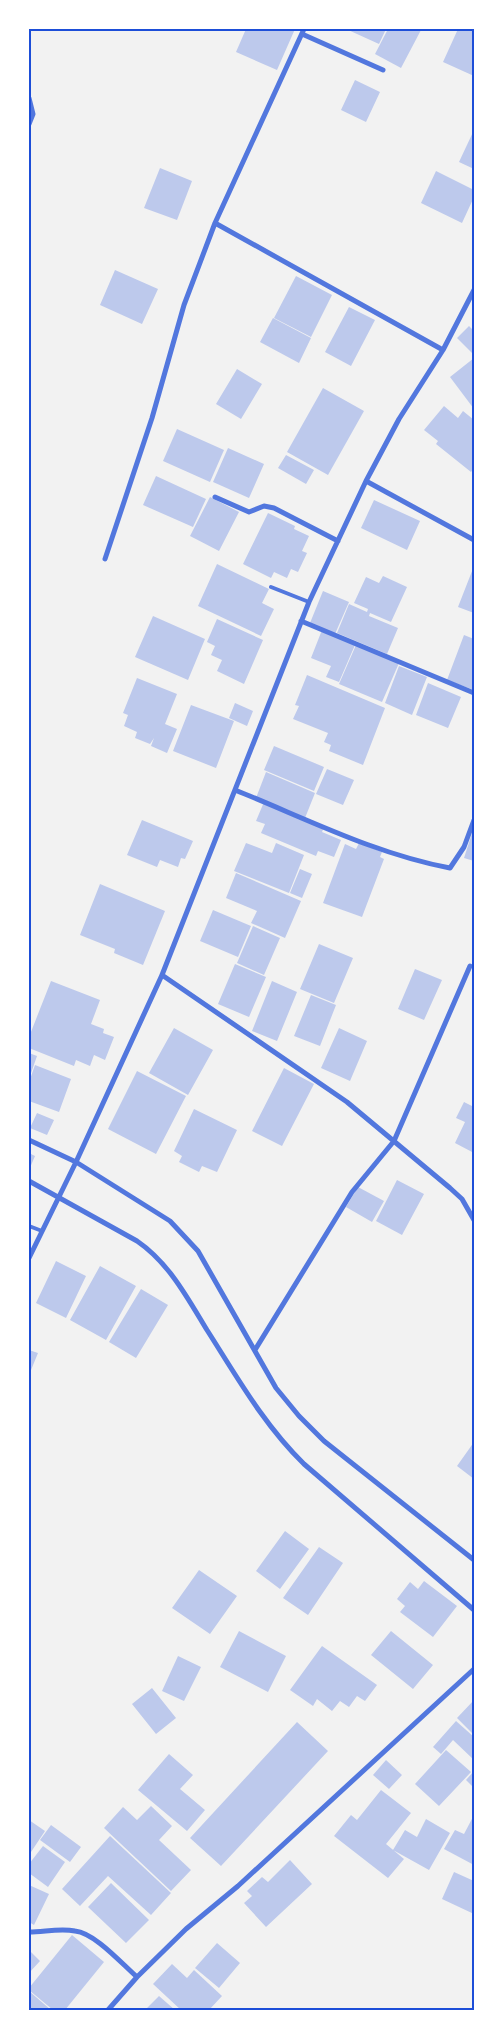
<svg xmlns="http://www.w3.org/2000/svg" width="503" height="2039" font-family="Cabin,sans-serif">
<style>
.building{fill:#bdc9ec}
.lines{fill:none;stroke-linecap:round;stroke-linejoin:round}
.service{stroke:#5277de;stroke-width:4}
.minor{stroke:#5277de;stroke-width:5}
.neatline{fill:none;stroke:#1d4ed8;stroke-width:2}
</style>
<rect width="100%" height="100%" fill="#f2f2f2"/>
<path class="building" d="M246 29H295L277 70 236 52Z
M346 29H386L379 44Z
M388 29 421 30 401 68 375 54Z
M458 29H474V76L443 62Z
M355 80 380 92 366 122 341 110Z
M474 130V169L459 162Z
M160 168 192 181 177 220 144 208Z
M436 171 474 190V197L462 223 421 203Z
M115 270 158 289 142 324 100 305Z
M296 276 332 295 311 337 274 318Z
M349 307 375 320 351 366 325 352Z
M273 318 311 338 299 363 260 342Z
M469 326 474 331V355L457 338Z
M474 358V409L450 377Z
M237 369 262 384 241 419 216 404Z
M323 388 364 411 328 475 287 452Z
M444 406 458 418 463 411 474 420V468L471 472 436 444 438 441 424 430Z
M177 429 224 450 210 482 163 461Z
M228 448 264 464 249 498 213 482Z
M286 455 314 470 306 484 278 468Z
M156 476 206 499 193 527 143 505Z
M210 497 239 512 219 551 190 536Z
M374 500 420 521 407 550 361 528Z
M268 513 295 526 294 529 309 536 302 551 307 553 298 572 291 569 287 578 274 572 271 578 243 564Z
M217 564 269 589 262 603 274 609 261 636 198 606Z
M474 566V613L458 607Z
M383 576 407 587 391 622 370 613 369 616 398 628 387 654 337 633 349 604 367 612 368 609 354 603 366 577 379 583Z
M323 591 349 602 335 634 310 623Z
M153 616 205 639 188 680 135 657Z
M217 619 263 640 244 684 217 671 222 660 211 655 215 646 207 642Z
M322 630 355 645 339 682 326 677 331 666 311 658Z
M464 635 474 639V690L447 680Z
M356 645 399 663 382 702 339 684Z
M399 666 427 677 412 715 385 703Z
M307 675 385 708 363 765 329 751 331 745 324 742 328 733 293 719 299 706 295 705Z
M137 678 177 694 165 724 177 729 167 753 151 746 154 738 150 744 135 738 137 732 124 726 128 715 123 713Z
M428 683 461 697 448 728 416 715Z
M235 703 253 711 247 726 229 718Z
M191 705 234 721 216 768 173 751Z
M274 746 324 767 314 791 264 770Z
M327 769 354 780 343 805 316 794Z
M266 772 315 793 305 818 256 798Z
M264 802 324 827 322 832 341 840 334 857 318 851 316 856 261 833 265 824 256 821Z
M142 820 193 841 185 859 181 858 178 867 160 860 157 867 127 855Z
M474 827V861L464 858Z
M246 843 272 853 276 843 304 855 289 893 234 871Z
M359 843 382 852 380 857 384 859 362 917 323 903 345 844 356 849Z
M300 869 312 874 302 898 290 893Z
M236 873 301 901 285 938 251 923 257 911 226 898Z
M100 884 165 911 143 965 114 953 115 949 80 935Z
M213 910 251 926 238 957 200 941Z
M253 926 280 938 264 975 237 963Z
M319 944 353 958 334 1003 300 989Z
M235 964 266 977 249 1017 218 1004Z
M415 969 442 980 424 1020 398 1009Z
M51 981 100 1000 91 1024 104 1029 103 1033 114 1037 105 1060 94 1055 90 1066 76 1060 74 1066 29 1048V1037Z
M272 981 297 992 277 1041 252 1031Z
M311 995 336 1005 320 1046 294 1036Z
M174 1028 213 1050 188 1095 149 1073Z
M339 1028 367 1041 350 1081 321 1068Z
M29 1053 37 1056 29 1079Z
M35 1065 71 1079 59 1112 29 1101V1082Z
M284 1068 314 1084 282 1146 252 1131Z
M137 1071 186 1096 156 1154 108 1129Z
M464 1102 474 1107V1153L455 1143 465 1122 456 1118Z
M194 1109 237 1130 217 1172 202 1166 199 1172 179 1162 182 1156 174 1151Z
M37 1113 54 1120 47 1135 30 1128Z
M29 1153 35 1156 29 1170Z
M397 1180 424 1194 402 1235 376 1221Z
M358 1187 384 1201 372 1222 346 1207Z
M56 1261 86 1276 66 1318 36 1303Z
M100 1266 136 1286 106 1340 70 1320Z
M141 1289 168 1305 136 1358 109 1342Z
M29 1350 38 1353 29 1375Z
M474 1442V1479L457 1466Z
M285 1531 309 1549 280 1589 256 1571Z
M319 1547 343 1563 308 1615 283 1598Z
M199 1570 237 1596 210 1634 172 1608Z
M424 1581 457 1606 433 1637 400 1612 405 1606 397 1599 410 1582 418 1589Z
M239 1631 286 1656 268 1692 220 1667Z
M391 1631 433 1665 413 1689 371 1655Z
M322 1646 377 1685 365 1701 357 1696 349 1707 340 1701 332 1711 317 1699 313 1706 290 1690Z
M178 1656 201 1667 184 1701 162 1691Z
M152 1688 176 1718 156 1734 132 1704Z
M474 1700V1735L457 1718Z
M456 1721 474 1737V1760L453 1740 441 1754 433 1747Z
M297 1722 328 1751 221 1866 190 1838Z
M446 1750 471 1772 439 1806 415 1784Z
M169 1754 193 1775 180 1789 205 1810 187 1831 138 1790Z
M386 1760 402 1775 389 1789 373 1775Z
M474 1771V1788L466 1780Z
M381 1790 411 1813 386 1844 404 1859 388 1878 334 1836 351 1815 357 1820Z
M151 1806 172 1826 159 1840 191 1870 171 1891 104 1828 123 1807 137 1820Z
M474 1815V1865L444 1849 455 1830 464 1834Z
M426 1819 450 1833 429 1870 393 1850 405 1830 417 1837Z
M29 1820 45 1831 29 1855Z
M51 1825 81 1847 70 1862 40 1840Z
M110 1836 171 1893 151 1915 108 1876 80 1906 62 1889Z
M43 1846 65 1862 48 1887 29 1873V1864Z
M290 1860 312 1884 266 1927 244 1903 252 1896 247 1891 262 1877 268 1882Z
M454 1872 474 1881V1914L442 1899Z
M111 1883 149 1920 126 1943 88 1907Z
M29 1885 49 1894 34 1925 29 1922Z
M72 1935 104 1962 65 2010H53L29 1990V1988Z
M217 1943 240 1963 219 1988 195 1968Z
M29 1950 40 1961 29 1973Z
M172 1964 187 1978 194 1970 222 1996 209 2010H181L153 1984Z
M29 1991 51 2010H29Z
M159 1996 175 2010H145Z"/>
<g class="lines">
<path class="service" d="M271 587 309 602
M29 1226 42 1231"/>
<path class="minor" d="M302 34 383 70
M29 98 33 114 29 124
M215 223 304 29
M366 481 474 540
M215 497 249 512 264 506 274 508 338 541
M105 559 152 418 184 305 215 223 443 350
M301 621 474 693
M235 790C305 818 375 854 450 868L464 847 474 820
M162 975 347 1102 450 1188 462 1199 474 1220
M29 1140 76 1162 170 1221 198 1251 276 1388 299 1416 324 1441 474 1560
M29 1181 137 1241C169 1263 187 1297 207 1330 237 1377 264 1425 304 1464L474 1610
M29 1258 76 1162 162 975 309 602 366 481 399 419 443 350 474 290
M255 1350 352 1192 394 1141 470 966
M29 1932C44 1932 60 1928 75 1931 95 1933 122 1964 137 1977
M108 2010 137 1977 186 1929 238 1886 474 1669"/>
</g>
<rect width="503" height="2039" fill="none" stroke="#ffffff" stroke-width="60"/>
<rect x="30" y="30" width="443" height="1979" class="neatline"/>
</svg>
